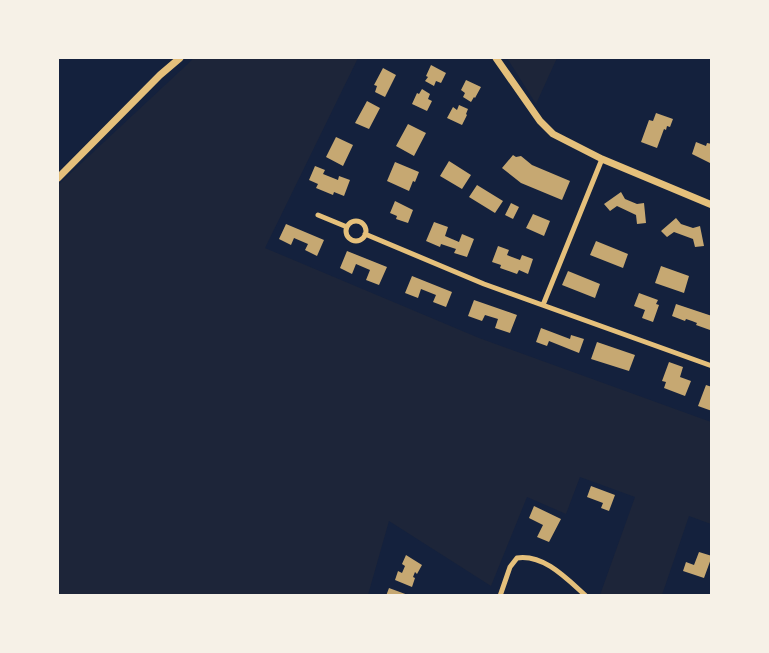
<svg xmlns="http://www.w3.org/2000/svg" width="769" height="653" font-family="'Roboto Condensed',sans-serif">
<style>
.green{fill:#1d2539}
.building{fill:#c6a872}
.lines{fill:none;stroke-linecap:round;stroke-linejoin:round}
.minor{stroke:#e5c07b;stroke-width:5}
.tertiary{stroke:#e5c07b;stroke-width:7}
</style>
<rect width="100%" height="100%" fill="#14213d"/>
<path class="green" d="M194 58H358L265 248 479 338 711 422V524L689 516 662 595H600L635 497 580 477 566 514 527 497 491 586 389 521 368 595H58V185Z
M507 58H557L536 104Z"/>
<path class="building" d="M431 65 446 73 441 83 436 81 434 86 425 81 428 77 426 76Z
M383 68 396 75 385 97 375 92 377 86 374 85Z
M466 80 481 87 475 98 474 97 471 102 463 97 465 93 461 90Z
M422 89 430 94 428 99 432 101 427 111 412 104 417 93 419 94Z
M367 101 380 108 369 129 355 123Z
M459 105 468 109 466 114 467 115 462 125 447 118 453 107 457 110Z
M656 113 673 119 670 127 667 126 666 130 664 129 657 148 641 142 649 120 653 121Z
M408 124 426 133 414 156 396 146Z
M336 137 353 145 343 166 326 157Z
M696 142 706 146 707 143 712 144V164L692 154Z
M513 155 516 157 521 156 532 165 570 181 562 200 521 183 502 168Z
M449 161 471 175 462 189 440 176Z
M395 162 419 172 415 182 413 181 409 191 387 181Z
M315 166 325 170 323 174 338 180 339 176 350 180 344 196 334 192 333 195 316 188 318 184 309 180Z
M477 185 503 201 495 213 469 197Z
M621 192 625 199 637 204 644 203 646 223 637 224 636 215 617 206 610 211 604 204Z
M395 201 413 210 408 223 396 219 397 216 390 213Z
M511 203 519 207 513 219 505 215Z
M533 214 550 221 544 236 526 228Z
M676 218 681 224 693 228 700 226 704 246 695 247 693 239 674 232 667 237 661 231Z
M434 222 448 227 445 236 459 242 462 234 474 239 467 257 454 253 456 249 441 244 440 247 426 241Z
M286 224 324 240 317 256 305 250 308 244 294 238 291 245 279 239Z
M596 241 628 254 623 268 590 255Z
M498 246 509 250 507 255 520 260 522 255 533 259 528 274 519 270 517 274 500 268 501 265 492 262Z
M347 251 387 267 379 285 366 280 370 270 356 264 352 274 340 268Z
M661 266 689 276 684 293 655 283Z
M568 271 600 284 595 298 562 285Z
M412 276 452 292 446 307 433 302 436 295 421 289 418 298 405 293Z
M639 293 658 300 656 304 659 305 653 322 642 318 645 310 634 306Z
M474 300 517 315 510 333 495 328 498 319 485 315 482 321 468 316Z
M676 304 712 316 710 330 696 325 697 323 692 321 686 319 685 321 672 316Z
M541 328 570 339 571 335 584 339 579 353 549 341 547 346 536 342Z
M597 342 635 355 629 371 591 359Z
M669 362 683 367 680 377 691 381 685 396 664 388 666 382 662 381Z
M706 385 712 387V411L698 406Z
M591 486 615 495 609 511 601 508 603 503 587 497Z
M534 506 561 519 549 542 537 537 543 525 529 518Z
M699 552 712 556 704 578 683 571 686 562 694 565Z
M406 555 422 565 417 574 415 572 413 577 415 578 412 587 395 580 398 571 402 573 405 566 402 564Z
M389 588 408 595V596H386Z"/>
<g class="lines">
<path class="minor" d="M318 215 347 227
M346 231a10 10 0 1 1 20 0a10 10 0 1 1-20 0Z
M365 234 484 284 712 366
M543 305 602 159
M500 596 510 567 517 558C544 554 567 579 586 596"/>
<path class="tertiary" d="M496 58 540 121 553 134 602 159 712 205
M58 178 160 75 180 58"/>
</g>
<rect width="769" height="653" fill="none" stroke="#f6f1e7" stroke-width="118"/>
</svg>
